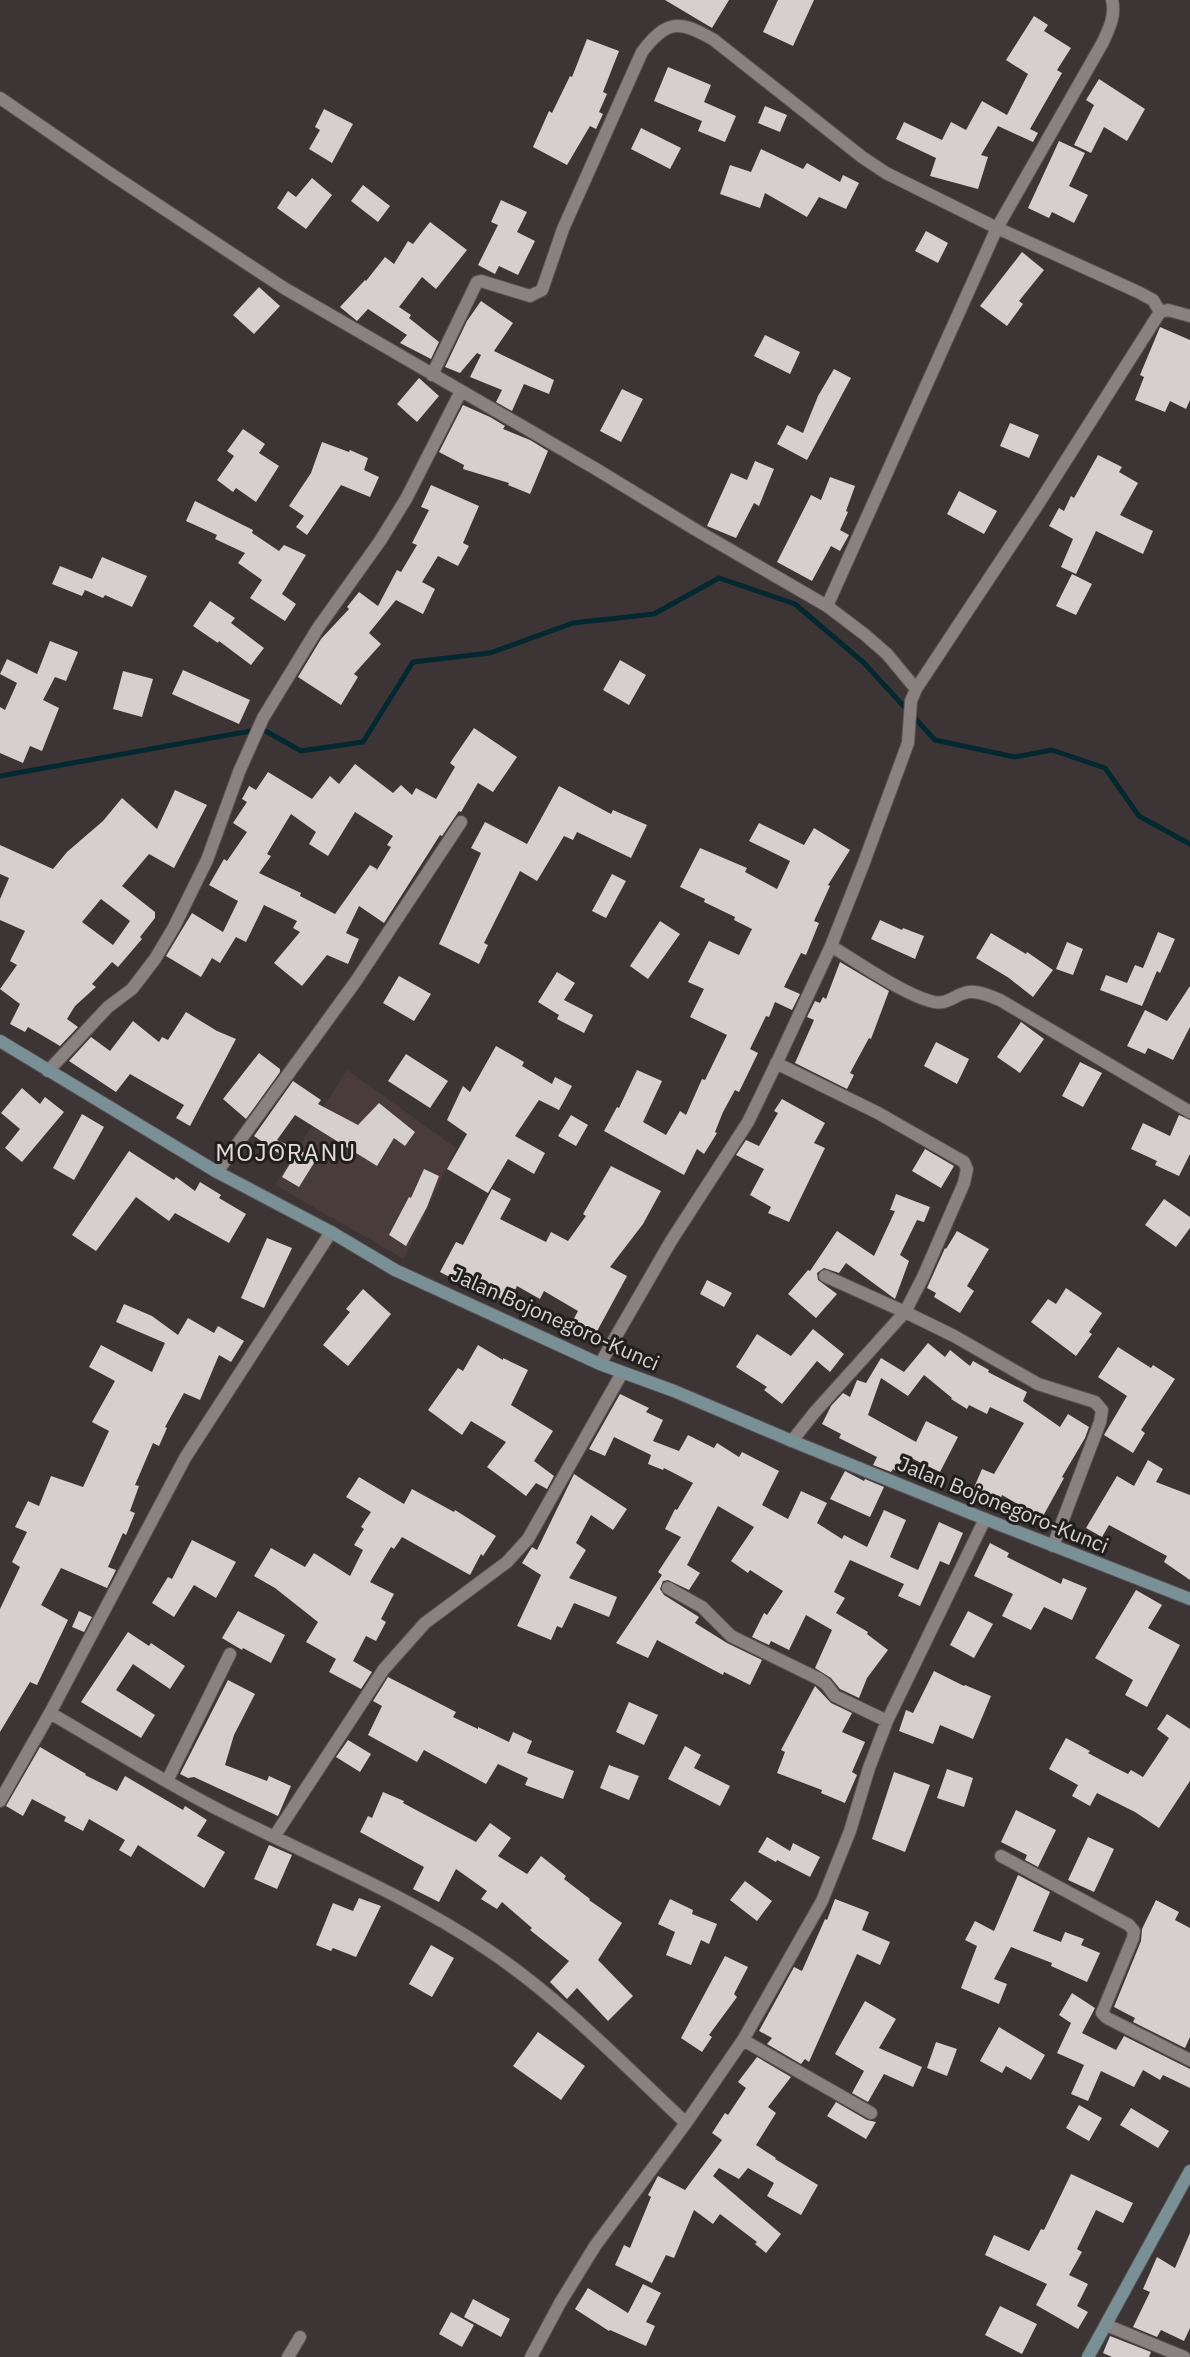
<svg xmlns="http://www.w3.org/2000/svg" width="1190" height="2357" font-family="'IBM Plex Sans',sans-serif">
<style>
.built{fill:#4b3c3c}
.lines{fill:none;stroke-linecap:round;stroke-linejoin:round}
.stream{stroke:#032830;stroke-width:5}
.building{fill:#d7cece;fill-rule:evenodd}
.street-casing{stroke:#595353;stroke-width:14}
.secondary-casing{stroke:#595353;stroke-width:14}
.street{stroke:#8a8181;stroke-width:12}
.secondary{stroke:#7a9097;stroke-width:12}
.labels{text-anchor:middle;stroke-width:6;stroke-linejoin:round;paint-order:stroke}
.street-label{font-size:21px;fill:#d6d1d1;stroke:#211e1e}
.quarter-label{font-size:24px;letter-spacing:1.5px;fill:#e4dada;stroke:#211e1e}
</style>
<rect width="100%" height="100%" fill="#3d3535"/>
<path class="built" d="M347 1070 456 1148 404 1259 275 1185Z"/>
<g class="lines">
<path class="stream" d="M0 776 262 729 301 751 363 742 413 662 490 653 573 623 654 614 719 578 795 604 863 662 935 740 1015 757 1052 750 1105 768 1139 816 1190 844"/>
</g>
<path class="building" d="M665 0H729L712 28Z
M778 0H814L793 46 763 32Z
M1034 16 1048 25 1044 31 1071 48 1057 70 1062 73 1030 129 1038 133 1033 142 998 126 981 155 988 157 978 189 930 176 936 158 896 139 904 122 942 140 951 122 966 130 982 101 1007 115 1028 74 1006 60Z
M587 39 619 51 603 92 607 94 599 112 603 114 596 129 590 126 567 165 533 147 549 111 552 113 570 76 572 77Z
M668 67 711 85 704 102 736 116 725 142 698 131 702 121 654 101Z
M1099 79 1145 109 1127 141 1104 127 1091 153 1074 145 1094 105 1086 100Z
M765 106 787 115 780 132 758 123Z
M324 109 353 124 332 163 309 149 320 130 315 127Z
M641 128 681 148 670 169 631 149Z
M1059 141 1085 153 1069 186 1088 195 1074 223 1052 212 1049 218 1028 208Z
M761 149 803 169 807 163 840 182 843 175 859 183 846 209 819 197 807 217 765 193 760 208 720 194 730 165 751 172Z
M312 178 332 195 306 229 277 208 288 191 296 197Z
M363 185 390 206 378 222 351 201Z
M501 200 527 212 517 232 535 241 518 275 499 266 495 274 478 265 498 225 491 222Z
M430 222 467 250 436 289 422 277 399 307 411 315 409 318 439 342 431 359 400 343 407 335 368 309 357 321 340 307 365 280 366 281 385 257 394 264 408 241 413 244Z
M926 231 948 243 938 263 915 251Z
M1022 252 1044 270 1019 301 1023 304 1007 326 980 306Z
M259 287 280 306 254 334 233 315Z
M481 301 513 323 494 351 554 380 549 394 524 384 512 411 496 402 502 390 470 377 481 355 477 353 460 373 445 367 467 321Z
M1160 327 1190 340V400L1186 409 1170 401 1165 412 1135 400 1144 377 1140 375Z
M765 335 800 352 790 374 754 356Z
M834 369 851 378 807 460 777 444 787 425 803 433 818 396Z
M419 378 439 396 417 422 397 404Z
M622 389 643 399 621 442 600 431Z
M463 405 490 417 505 426 503 429 530 440 548 451 530 494 508 485 509 483 463 469 464 465 439 452Z
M1010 423 1039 435 1029 458 1000 446Z
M243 429 265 444 259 453 279 466 256 502 236 488 233 492 217 480 234 456 227 451Z
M322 442 349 452 350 450 368 458 364 470 379 477 370 497 341 485 307 535 296 527 304 516 289 506 311 473Z
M1098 455 1122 467 1119 472 1138 483 1120 515 1153 531 1143 554 1096 531 1076 574 1061 567 1073 539 1049 526 1059 508 1064 511 1071 496 1074 498Z
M755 461 774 469 759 506 754 503 736 538 707 526 731 473 747 480Z
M830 477 855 486 846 511 848 512 840 530 849 535 840 551 831 546 812 581 777 562 811 495 821 500Z
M431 485 479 506 463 543 469 546 458 566 438 556 422 582 435 589 423 614 396 600 369 633 381 644 354 674 358 677 341 705 298 677 321 639 349 609 347 607 359 592 378 606 397 570 401 572 417 545 412 543 429 510 421 507Z
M959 491 997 511 984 534 947 514Z
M195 501 253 530 252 533 279 551 284 545 306 555 282 594 296 604 285 621 250 598 262 580 238 563 245 553 215 539 217 535 186 521Z
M102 557 147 576 132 607 105 595 103 598 85 590 82 596 52 584 60 566 92 579Z
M1072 574 1092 584 1076 615 1056 606Z
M210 601 235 618 231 623 264 648 251 665 219 641 218 643 193 626Z
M50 641 78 652 66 681 55 677 43 700 59 708 42 751 30 746 23 763 0 753V707L5 710 17 683 0 674 7 659 37 674Z
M620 660 646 675 629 705 603 690Z
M183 670 250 700 239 724 172 694Z
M123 671 153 679 142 717 113 709Z
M474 728 517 757 493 792 478 783 461 812 459 811 442 836 440 835 384 923 359 906 346 933 359 939 348 964 327 955 302 986 274 963 300 932 293 928 297 921 264 905 246 942 236 937 220 963 212 958 201 977 166 956 192 913 223 932 238 901 209 885 224 859 227 861 247 832 233 823 247 802 242 799 249 786 256 790 268 772 312 799 330 776 339 784 355 764 393 793 401 785 412 795 416 788 436 799 455 767 450 763ZM355 812 393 836 387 845 391 847 375 873 377 869 370 865 335 914 300 896 301 893 259 873 271 856 267 854 291 814 316 832 309 844 328 856Z
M559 786 611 814 613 810 647 825 631 858 577 832 573 840 564 836 537 881 520 871 484 943 488 945 479 964 439 944 481 853 471 848 485 822 527 844Z
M175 790 207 805 174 868 149 854 122 886 155 912V918L140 937 142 939 118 967 112 962 92 984 96 987 75 1006 67 1019 78 1027 60 1046 28 1027 25 1032 10 1024 20 1004 0 989 17 965 10 961 25 931 0 920V899L9 878 0 874V845L53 869 67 852 103 821 122 798 157 829ZM101 899 130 921 113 945 82 922Z
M759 823 804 845 814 828 850 850 828 885 830 886 814 921 819 923 806 955 801 953 784 987 800 994 792 1010 775 1002 769 1017 766 1016 750 1049 758 1053 739 1092 735 1090 723 1112 715 1132 717 1133 704 1154 697 1149 684 1175 604 1131 617 1107 619 1108 637 1070 662 1081 643 1122 666 1135 680 1111 686 1115 702 1079 705 1080 727 1035 690 1017 704 989 688 982 709 941 739 955 752 929 734 920 735 917 704 902 705 899 680 887 700 848 747 868 745 872 777 889 790 861 749 841Z
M612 874 626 881 606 918 592 911Z
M880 920 902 930 903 928 924 936 915 959 871 939Z
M660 921 680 934 648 979 630 966Z
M1158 932 1175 939 1160 973 1157 971 1142 1006 1100 990 1106 975 1127 983 1135 965 1143 968Z
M991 933 1026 954 1027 952 1053 970 1033 997 1009 978 976 958Z
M1067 942 1083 949 1073 975 1056 969Z
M840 962 889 991 871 1039 869 1038 850 1073 854 1075 847 1089 795 1063 814 1020 807 1017 815 1001 820 1003 823 997 826 999Z
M557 972 575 983 564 1000 593 1015 584 1033 557 1019 559 1015 538 1002Z
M399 976 431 994 414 1021 383 1003Z
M1190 986V1027L1173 1060 1148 1048 1145 1054 1127 1046 1145 1010 1167 1021Z
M186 1012 217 1031 236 1039 190 1126 176 1118 184 1105 130 1074 116 1092 69 1061 91 1037 110 1051 133 1021 159 1042 162 1037 168 1040Z
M1021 1022 1044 1039 1020 1073 997 1057Z
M936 1042 969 1059 957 1084 924 1066Z
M496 1046 524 1062 522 1066 552 1084 555 1077 572 1086 559 1110 539 1100 515 1136 545 1153 534 1174 508 1159 488 1193 447 1169 467 1134 447 1120 463 1086 470 1092Z
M259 1053 280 1069V1072L246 1119 223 1099Z
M406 1054 448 1081 430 1108 388 1081Z
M1080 1062 1102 1073 1083 1107 1062 1096Z
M293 1081 321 1100 318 1104 358 1125 379 1103 415 1132 405 1146 394 1138 377 1166 295 1115 277 1140 314 1157V1163L299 1187 282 1177 291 1162 254 1136Z
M22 1088 40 1104 45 1097 64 1112 22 1162 5 1148 20 1129 1 1113Z
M782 1099 825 1123 814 1143 825 1148 789 1222 768 1213 771 1207 750 1195 764 1169 736 1155 746 1140 759 1146 778 1113 774 1111Z
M82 1114 104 1127 74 1180 53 1168Z
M571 1115 588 1125 576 1146 558 1136Z
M1179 1115 1190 1120V1154L1179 1176 1155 1165 1157 1161 1131 1149 1143 1123 1170 1136Z
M925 1149 954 1166 941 1188 912 1171Z
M129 1151 174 1180 176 1177 195 1191 200 1182 221 1195 219 1198 246 1214 229 1243 175 1213 169 1221 136 1197 96 1251 72 1235Z
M611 1166 661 1191 643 1224 610 1267 627 1276 595 1335 572 1322 578 1311 544 1291 540 1299 517 1286 509 1303 467 1282 465 1285 440 1272 456 1242 463 1245 492 1189 511 1199 500 1219 546 1242 551 1232 568 1241 586 1216 583 1214Z
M424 1169 439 1176 427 1207 406 1246 389 1235 409 1197 411 1198Z
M896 1194 930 1207 924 1222 917 1220 900 1255 909 1261 895 1299 846 1263 839 1273 824 1268 817 1273 818 1280 837 1294 816 1318 788 1294 808 1270 810 1271 837 1231 874 1256 895 1211 890 1210Z
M1164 1199 1190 1217V1228L1176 1247 1145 1225Z
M957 1231 989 1249 967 1286 974 1291 960 1313 934 1297 936 1293 927 1288 945 1248 946 1249Z
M267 1238 292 1248 264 1308 241 1298Z
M707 1280 732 1293 724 1307 700 1294Z
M1066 1288 1102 1313 1089 1332 1092 1334 1076 1356 1031 1322 1048 1299 1056 1304Z
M363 1289 391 1314 348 1366 323 1345 350 1312 346 1309Z
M124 1304 152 1316 178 1335 188 1318 214 1333 218 1326 244 1341 231 1362 219 1355 200 1400 184 1393 165 1427 167 1428 159 1446 153 1443 135 1485 139 1486 130 1511 135 1513 126 1535 123 1533 108 1567 116 1570 107 1588 61 1568 41 1605 68 1620 37 1685 30 1682 0 1732V1609L20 1567 12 1562 27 1532 15 1527 28 1501 39 1506 51 1476 83 1487 109 1431 92 1422 115 1381 89 1367 101 1345 152 1372 165 1343 116 1322Z
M813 1329 844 1354 830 1372 817 1361 782 1404 764 1390 767 1387 736 1367 757 1334 791 1356Z
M928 1343 945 1357 950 1350 970 1366 973 1361 989 1370 988 1372 1027 1392 1023 1401 1060 1427 1068 1414 1089 1427 1085 1438 1062 1477 1064 1478 1042 1518 1002 1495 1000 1501 973 1490 982 1469 994 1474 1024 1423 990 1407 987 1414 969 1405 967 1409 951 1399 952 1398 924 1375 908 1396 881 1378 868 1415 916 1442 926 1421 958 1437 940 1472 905 1455 896 1471 893 1469 891 1472 873 1465 877 1457 839 1438 841 1434 822 1424 831 1406 843 1393 850 1397 857 1380 866 1383 881 1358 904 1372Z
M478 1345 503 1360V1358L528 1370 511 1405 553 1431 534 1461 554 1476 547 1489 536 1483 526 1496 487 1467 506 1442 471 1421 462 1435 428 1410 458 1368 463 1371Z
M1118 1347 1151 1368 1153 1365 1175 1379 1141 1430 1145 1433 1133 1453 1104 1435 1127 1396 1098 1377Z
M620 1394 649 1408 646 1412 663 1420 653 1441 679 1451 688 1435 714 1448 717 1443 739 1457 742 1452 779 1471 762 1505 788 1519 801 1491 827 1503 817 1523 842 1539 844 1535 867 1547 884 1510 906 1520 890 1557 918 1570 939 1522 963 1533 949 1565 940 1561 920 1606 898 1596 904 1584 850 1560 834 1592 845 1598 836 1613 868 1632 867 1634 888 1650 867 1678 859 1698 840 1689 831 1678 815 1668 832 1630 806 1615 789 1650 771 1641 769 1645 752 1637 764 1613 767 1615 783 1591 750 1570 748 1573 731 1561 754 1527 718 1506 687 1565 700 1573 689 1590 668 1580 663 1581 660 1589 664 1595 699 1617 695 1623 727 1643 762 1660 750 1685 724 1672 723 1675 657 1640 648 1658 616 1643 662 1575 658 1572 681 1537 665 1529 675 1509 677 1510 693 1483 664 1468 663 1470 648 1464 651 1455 614 1437 605 1456 589 1449Z
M1148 1460 1163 1469 1156 1482 1190 1495V1580L1164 1562 1167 1556 1109 1525 1102 1537 1086 1528 1117 1476 1134 1486Z
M845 1471 864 1481 865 1479 884 1487 870 1517 830 1499Z
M574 1474 627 1509 613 1530 591 1515 576 1543 586 1550 569 1578 617 1597 609 1617 574 1603 562 1628 557 1626 551 1640 517 1626 541 1575 522 1563 532 1547 537 1550Z
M359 1477 404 1504 412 1489 454 1512 455 1510 496 1536 483 1556 481 1554 470 1575 402 1537 394 1549 391 1547 370 1582 394 1594 381 1619 386 1622 376 1641 366 1636 353 1661 372 1672 361 1689 329 1672 336 1659 306 1642 318 1622 275 1588 254 1576 271 1548 305 1567 314 1553 350 1576 363 1550 354 1545 364 1529 361 1527 371 1512 346 1497Z
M192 1540 236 1562 216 1598 194 1585 174 1617 152 1603 168 1577 172 1579Z
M990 1543 1009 1553 1007 1557 1061 1584 1063 1578 1087 1588 1072 1620 1044 1607 1031 1630 1002 1616 1013 1594 974 1576Z
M1136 1590 1162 1605 1148 1628 1180 1645 1147 1707 1125 1695 1133 1680 1095 1658Z
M79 1611 92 1617 84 1632 72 1627Z
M238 1611 285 1635 271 1663 243 1648 242 1650 222 1638Z
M968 1611 993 1624 974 1658 950 1645Z
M128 1632 149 1646 151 1643 185 1666 170 1689 133 1664 116 1690 155 1715 141 1738 81 1702Z
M934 1671 964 1686 965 1685 991 1696 973 1739 940 1725 933 1744 899 1731 906 1710 913 1713Z
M388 1677 456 1712 453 1717 478 1729V1727L509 1742 513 1732 532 1741 527 1753 574 1771 563 1799 525 1785 528 1778 498 1764 486 1784 424 1750 417 1762 368 1735 382 1706 373 1701Z
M228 1680 255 1694 234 1735 225 1765 267 1781 269 1776 291 1786 278 1816 194 1777 188 1778 180 1774Z
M815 1686 831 1703 852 1713 842 1732 865 1742 852 1772 857 1775 845 1803 821 1793 822 1790 777 1773 785 1752 781 1750Z
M629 1702 658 1715 644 1745 616 1732Z
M1167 1714 1190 1729V1781L1159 1828 1135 1812 1097 1793 1090 1806 1072 1796 1078 1785 1049 1769 1066 1738 1090 1751 1088 1753 1114 1767 1128 1774 1131 1770 1143 1777 1169 1738 1157 1729Z
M348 1740 371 1754 360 1772 336 1757Z
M685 1746 701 1755 694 1768 730 1786 720 1806 668 1779Z
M40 1747 86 1774 85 1775 117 1791 125 1776 183 1810 185 1806 207 1820 197 1836 225 1852 204 1888 138 1845 131 1857 119 1850 125 1840 89 1819 83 1831 64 1821 66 1817 32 1799 23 1816 6 1806Z
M609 1765 639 1776 629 1800 600 1788Z
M947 1769 973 1778 964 1807 937 1798Z
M894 1772 930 1785 905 1852 872 1839Z
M383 1792 404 1801 403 1803 476 1842 490 1823 511 1838 498 1856 527 1874 541 1856 566 1876 564 1879 590 1899 589 1900 622 1923 598 1960 633 1996 608 2021 577 1988 567 1999 550 1982 569 1961 530 1930 532 1928 502 1902 497 1909 481 1899 487 1891 456 1869 439 1902 413 1889 424 1867 360 1832 368 1816 372 1818Z
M1016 1810 1056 1830 1038 1867 1025 1860 1027 1855 1001 1842Z
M767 1837 790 1851 793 1843 820 1857 810 1877 777 1860 776 1862 758 1852Z
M1088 1837 1114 1849 1094 1892 1068 1880Z
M269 1845 292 1855 277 1889 254 1879Z
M1018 1875 1050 1892 1033 1931 1061 1942 1065 1932 1084 1939 1081 1945 1100 1953 1087 1982 1051 1966 1052 1963 1011 1947 994 1979 1007 1984 999 2004 961 1988 977 1946 965 1940 975 1921 994 1931Z
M745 1881 772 1901 757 1921 730 1900Z
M359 1898 381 1906 356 1957 333 1948 331 1951 316 1945 333 1903 353 1911Z
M670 1899 693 1910 692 1914 717 1924 709 1944 701 1940 691 1965 666 1955 675 1932 658 1924Z
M835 1899 869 1912 862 1930 890 1942 880 1965 857 1954 809 2062 805 2059 801 2064 767 2044 772 2038 759 2031 794 1967 802 1971 825 1919 827 1920Z
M1156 1900 1179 1912 1175 1920 1190 1928V2037L1185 2048 1133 2022 1135 2018 1114 2007 1141 1941 1142 1929Z
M431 1945 454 1958 432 1997 409 1984Z
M725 1956 748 1967 734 1994 737 1997 709 2035 712 2037 702 2052 681 2038Z
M1072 1993 1095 2008 1082 2033 1116 2050 1124 2036 1190 2069V2088L1163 2075 1160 2080 1143 2070 1134 2087 1101 2071 1088 2101 1071 2094 1084 2065 1057 2053 1071 2023 1059 2015Z
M865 2001 896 2019 879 2048 922 2067 913 2087 884 2074 868 2102 852 2093 864 2071 835 2054Z
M999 2027 1045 2055 1031 2080 1006 2066 1002 2073 980 2061Z
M538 2032 585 2066 561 2100 513 2066Z
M936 2042 957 2049 947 2076 927 2068Z
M757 2057 791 2077 768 2107 776 2113 756 2145 776 2158 775 2159 818 2185 801 2215 767 2196 774 2183 748 2168 739 2179 719 2168 713 2176 781 2234 766 2253 755 2244 757 2242 720 2214 713 2224 694 2210 674 2258 666 2255 652 2283 615 2265 624 2245 630 2248 651 2197 648 2195 658 2176 685 2190 722 2140 712 2133 725 2113 728 2115 746 2088 738 2082Z
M836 2102 867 2120 876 2122 866 2139 827 2116Z
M1079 2105 1102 2118 1089 2141 1066 2128Z
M1131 2108 1169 2131 1158 2148 1120 2125Z
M1071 2174 1133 2203 1123 2223 1096 2210 1077 2249 1082 2252 1069 2275 1088 2284 1077 2306 1088 2312 1078 2329 1036 2305 1047 2284 985 2255 994 2235 1029 2251 1041 2229 1044 2230Z
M1190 2233V2328L1184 2341 1161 2330 1157 2337 1133 2327 1150 2292 1143 2289 1157 2257 1175 2268Z
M643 2284 661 2293 646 2322 655 2326 646 2346 610 2330 609 2331 575 2309 588 2288 628 2313Z
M473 2299 510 2319 501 2337 464 2317Z
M1000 2306 1037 2324 1022 2354 985 2335Z
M451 2312 474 2325 462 2347 439 2334Z
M1110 2336 1151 2352 1149 2357H1112L1103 2353Z"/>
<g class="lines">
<defs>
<path id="street" d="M0 98 108 172 284 288 596 469 696 530 827 606 864 634 887 654 916 689
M432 375 477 282 481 281 530 296 542 290 563 229 642 52C667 19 680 20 714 40L862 157 886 173 997 228 1138 292 1153 300 1160 312
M827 606 997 228 1103 42C1109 29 1116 15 1112 0
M831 946C857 962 906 996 934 1002 948 1005 957 993 969 992 980 991 990 996 1000 1000L1190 1112
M776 1063 878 1113 964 1162 967 1169 964 1183 923 1277 905 1312 954 1336 1038 1384 1095 1402 1102 1410 1100 1422 1053 1546
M48 1071 108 1007 132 989 155 959 174 927 207 860 239 772 263 718 318 628 380 541 406 499 461 391
M217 1172 356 981 461 822
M600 1364 671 1241 748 1122 778 1060 831 946 863 865 908 743 911 701 916 689 1037 506 1160 312 1168 310 1190 316
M792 1441 814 1413 905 1312 825 1276
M668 1588 702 1607 731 1636 819 1679 826 1684 835 1696 887 1721
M50 1713C107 1746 164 1782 223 1812 312 1857 405 1894 488 1950 561 1999 622 2063 686 2123
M167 1781 230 1654
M0 1801 50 1713 185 1458 331 1232
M274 1837 384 1669 425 1623 507 1562 528 1539 622 1373
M1001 1856 1129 1925 1134 1931 1133 1938 1102 2013 1107 2018 1190 2060
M743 2040 871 2113
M1106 2325 1184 2357
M288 2357 300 2337
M531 2357 560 2303 595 2246 686 2123 743 2040 822 1901 850 1831 869 1768 887 1721 985 1519"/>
<path id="secondary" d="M0 1041 217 1172 331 1232 395 1270 600 1364 674 1391 792 1441 985 1519 1190 1599
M1088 2357 1190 2171"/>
</defs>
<use href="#street" class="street-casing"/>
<use href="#secondary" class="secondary-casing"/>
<use href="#street" class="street"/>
<use href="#secondary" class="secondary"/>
</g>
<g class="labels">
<g class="street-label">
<text transform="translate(555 1319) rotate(24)" y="7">Jalan Bojonegoro-Kunci</text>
<text transform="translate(1003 1505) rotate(22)" y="7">Jalan Bojonegoro-Kunci</text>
</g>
<g class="quarter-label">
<text x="286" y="1161">MOJORANU</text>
</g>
</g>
</svg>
